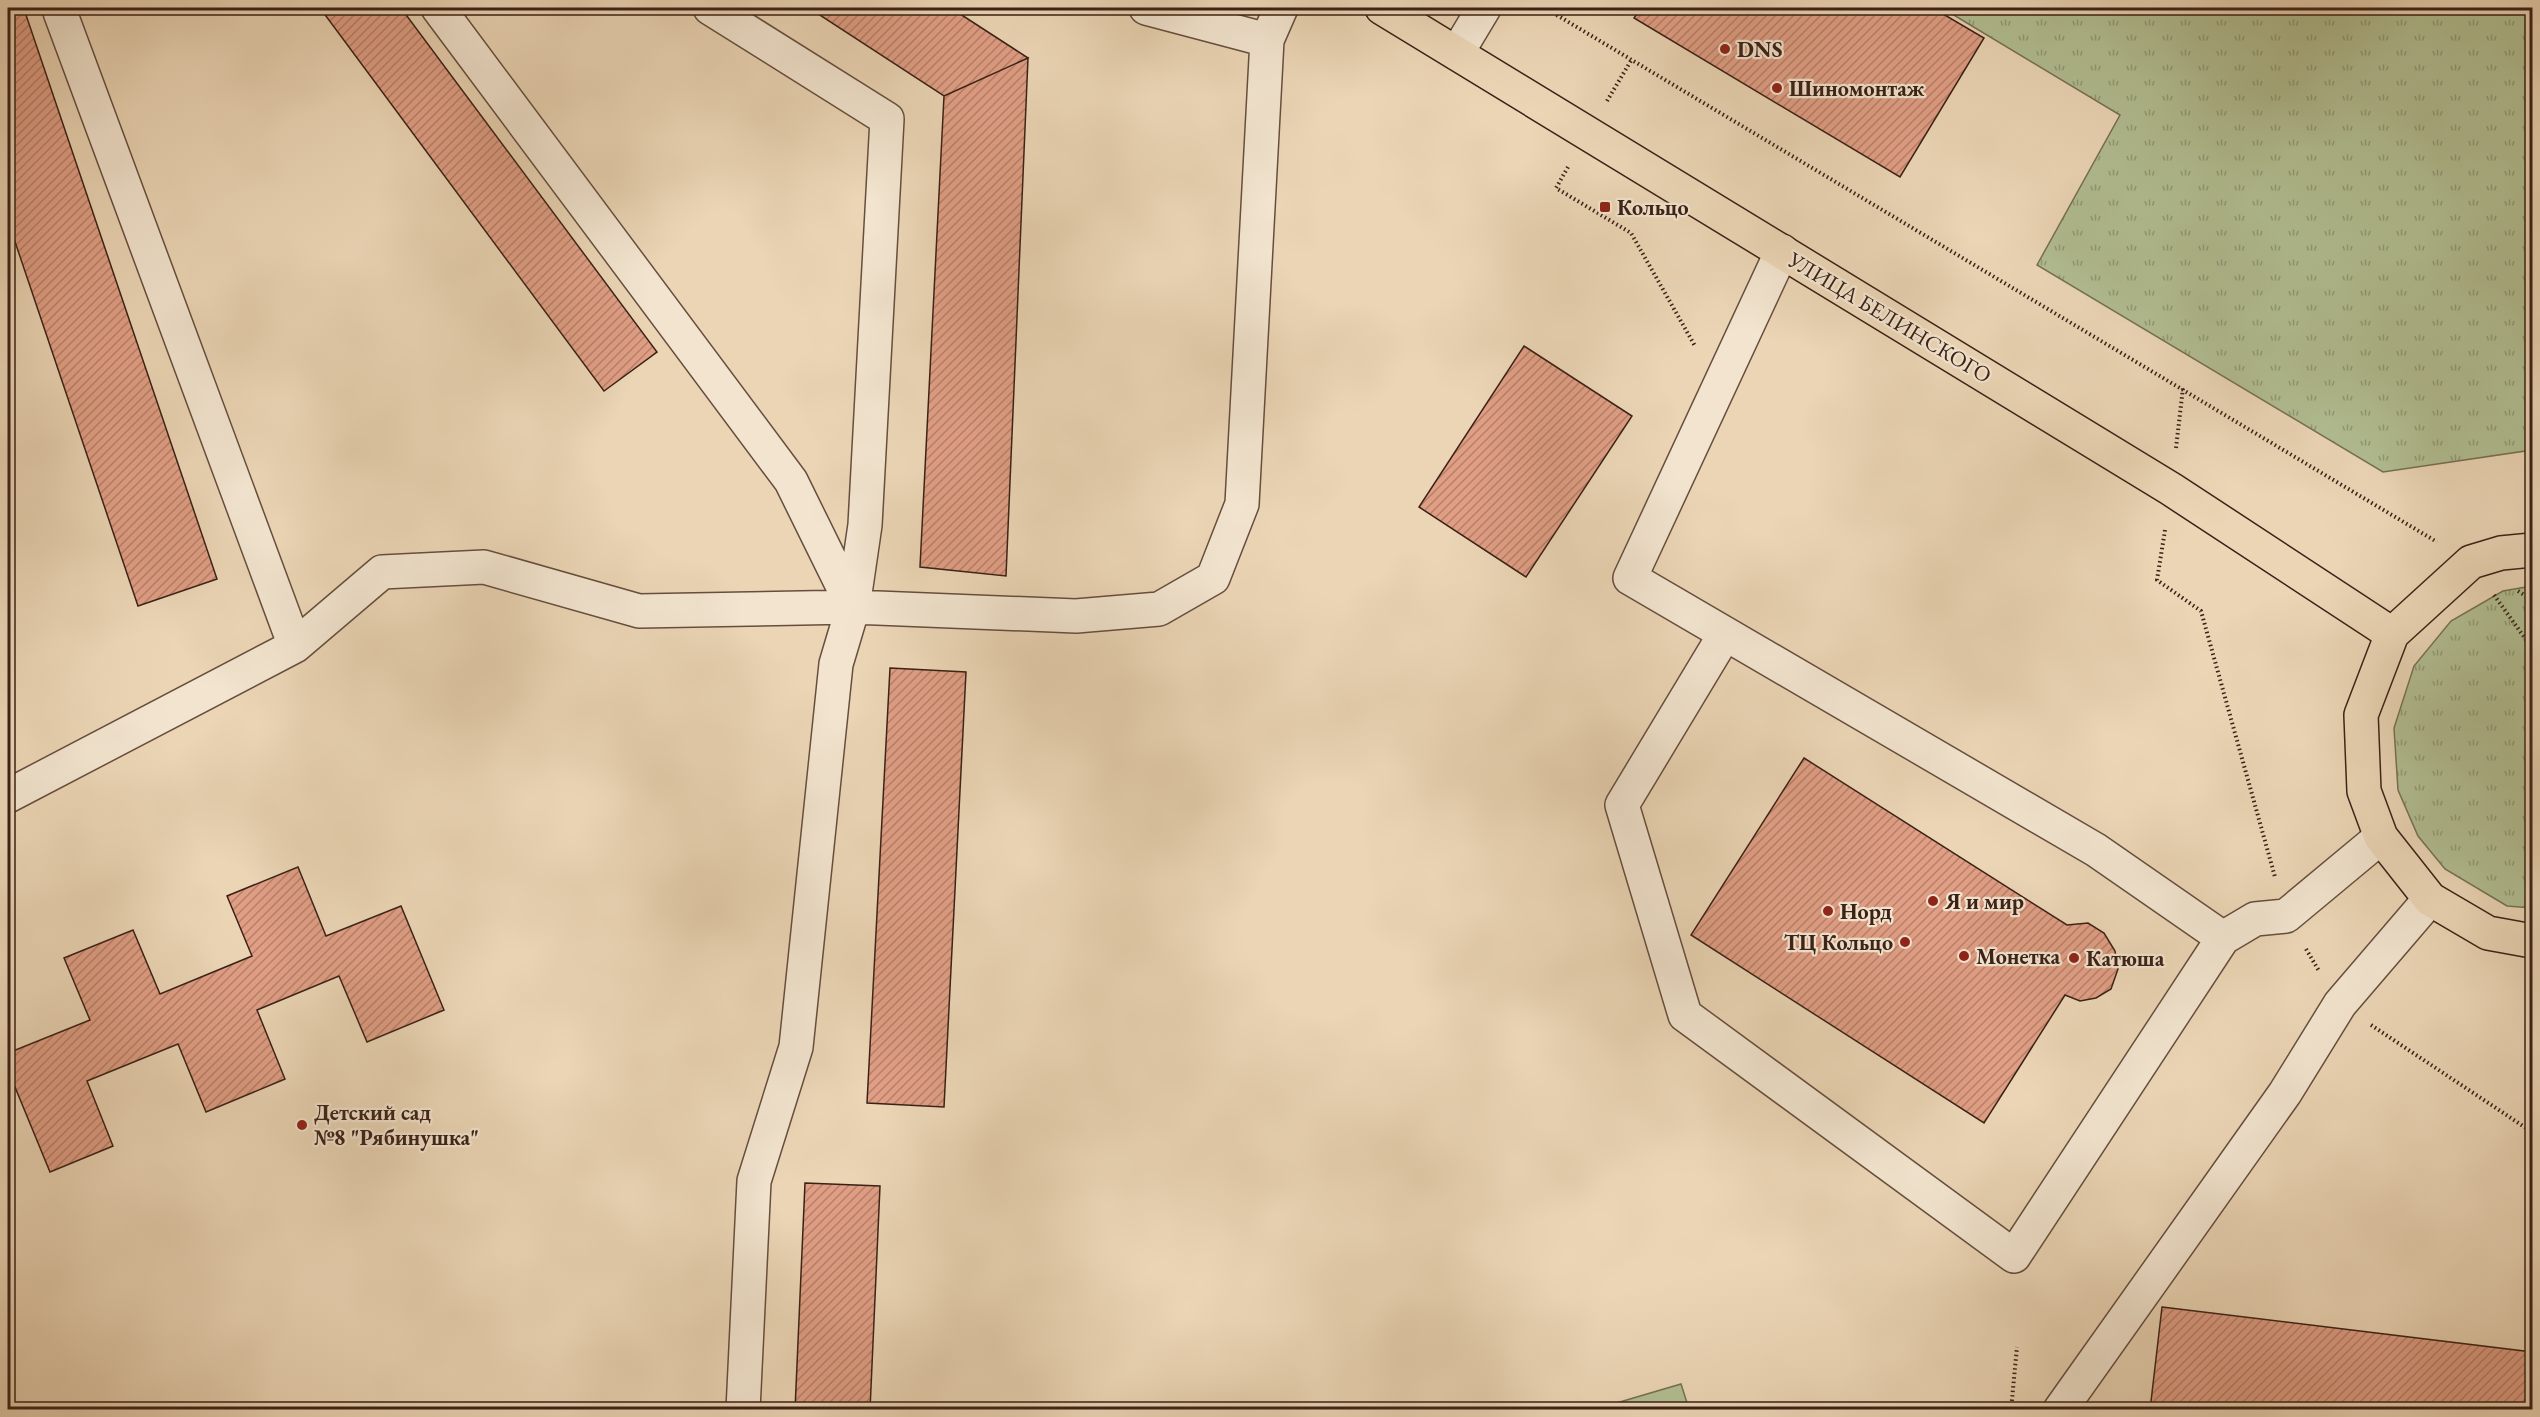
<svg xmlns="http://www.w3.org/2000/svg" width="2540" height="1417" font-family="'EB Garamond',serif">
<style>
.grass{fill:url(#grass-tufts);stroke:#767054;stroke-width:1.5}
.garden{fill:#b1be92;stroke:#767054;stroke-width:1.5}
.building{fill:url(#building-hatch);stroke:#3a2117;stroke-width:1.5}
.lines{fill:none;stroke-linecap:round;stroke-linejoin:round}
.minor-casing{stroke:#664e3e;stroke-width:36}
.major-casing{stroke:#3a2117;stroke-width:36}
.path{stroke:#3a2117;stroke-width:4;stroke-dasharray:1.5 3;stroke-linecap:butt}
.minor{stroke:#f2e4cf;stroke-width:33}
.major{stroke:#ebd5b5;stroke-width:33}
.poi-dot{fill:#8f2418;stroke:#f2e4cf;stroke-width:2}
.labels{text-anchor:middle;stroke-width:4.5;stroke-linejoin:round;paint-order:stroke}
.poi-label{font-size:22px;font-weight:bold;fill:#3a2117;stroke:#f2e4cf;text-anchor:start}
.street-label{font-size:22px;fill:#3a2117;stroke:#f2e4cf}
</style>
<defs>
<pattern id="grass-tufts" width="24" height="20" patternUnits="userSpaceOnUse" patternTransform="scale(1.5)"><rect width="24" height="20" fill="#b1be92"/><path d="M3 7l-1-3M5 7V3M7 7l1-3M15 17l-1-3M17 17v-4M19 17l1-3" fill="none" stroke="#919a76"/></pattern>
<pattern id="building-hatch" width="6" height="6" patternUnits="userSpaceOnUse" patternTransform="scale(1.5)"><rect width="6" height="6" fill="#e09e84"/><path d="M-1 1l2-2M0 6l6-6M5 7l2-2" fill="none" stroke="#b7806b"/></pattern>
</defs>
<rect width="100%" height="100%" fill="#ebd5b5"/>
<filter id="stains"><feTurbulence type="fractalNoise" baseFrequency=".00333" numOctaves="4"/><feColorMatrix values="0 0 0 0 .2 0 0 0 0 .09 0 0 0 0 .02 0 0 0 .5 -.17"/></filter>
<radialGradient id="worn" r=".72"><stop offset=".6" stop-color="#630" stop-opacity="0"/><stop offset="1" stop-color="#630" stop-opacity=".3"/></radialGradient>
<path class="grass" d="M1942 8H2532V450L2383 472 2037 265 2120 115Z
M2532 586V908L2507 906 2445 869 2418 836 2398 790 2394 728 2414 666 2451 621 2503 591Z"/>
<path class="garden" d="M1681 1384 1689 1409H1596Z"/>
<path class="building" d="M320 8H401L657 352 604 391Z
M809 8H951L1028 58 944 96Z
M1641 8H1933L1984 38 1900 177 1634 18Z
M24 9 217 579 138 606 8 221V14Z
M1028 58 1006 576 920 567 944 96Z
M1524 346 1632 416 1526 577 1419 507Z
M890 668 966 672 944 1107 867 1103Z
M1804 758 2067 925 2088 923 2104 933 2115 951 2118 969 2111 989 2096 998 2080 1001 2065 995 1984 1123 1691 935Z
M298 867 326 936 401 906 444 1010 367 1042 339 976 257 1010 285 1079 206 1112 178 1044 87 1081 113 1146 50 1172 8 1070V1053L90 1020 64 958 133 930 160 994 252 956 227 896Z
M805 1183 880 1186 870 1410H795Z
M2162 1307 2532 1352 2528 1410H2150Z"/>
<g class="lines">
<defs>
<path id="minor" d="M438 8 791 481 853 607
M710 8 887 119 865 525 853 607 836 664 796 1047 754 1181 743 1410
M1146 8 1267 40
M60 12 295 646
M1457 53 1484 8
M1782 251 1630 578 2096 850 2223 938 2255 919 2286 916 2381 837
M1725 634 1622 805 1685 1015 2014 1256 2223 938
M8 796 295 646 382 572 484 567 639 611 853 607 1076 616 1159 609 1213 578 1242 504 1267 40 1281 8
M2060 1410 2285 1093 2340 1004 2430 899"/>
<path id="major" d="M1382 8 2171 489 2392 634
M2532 550 2501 553 2471 562 2392 634 2361 715 2364 791 2381 837 2430 899 2488 933 2532 941"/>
</defs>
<use href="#minor" class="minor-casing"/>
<use href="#major" class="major-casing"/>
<path class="path" d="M1545 8 2437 542
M1607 101 1632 59
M1568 167 1556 188 1631 233 1695 346
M2176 448 2183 388
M2165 530 2157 580 2201 611 2275 877
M2518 591 2532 600
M2494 595 2532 648
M2306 949 2319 971
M2371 1025 2532 1132
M2011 1410 2017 1347"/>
<use href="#minor" class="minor"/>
<use href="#major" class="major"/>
</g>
<g class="poi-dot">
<circle cx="1725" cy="49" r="6"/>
<circle cx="1777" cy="88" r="6"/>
<rect x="1599" y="201" width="12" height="12" rx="3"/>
<circle cx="1933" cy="901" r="6"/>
<circle cx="1828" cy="911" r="6"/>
<circle cx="1905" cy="942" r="6"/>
<circle cx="1964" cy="956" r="6"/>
<circle cx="2074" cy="958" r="6"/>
<circle cx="302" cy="1125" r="6"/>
</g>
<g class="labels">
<g class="poi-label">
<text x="1737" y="57">DNS</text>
<text x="1789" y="96">Шиномонтаж</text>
<text x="1617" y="215">Кольцо</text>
<text x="1945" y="909">Я и мир</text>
<text x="1840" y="919">Норд</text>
<text x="1893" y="950" text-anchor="end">ТЦ Кольцо</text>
<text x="1976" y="964">Монетка</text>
<text x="2086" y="966">Катюша</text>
<text x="314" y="1120">Детский сад<tspan x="314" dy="25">№8 "Рябинушка"</tspan></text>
</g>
<g class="street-label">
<text transform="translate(1890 317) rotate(31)" y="8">УЛИЦА БЕЛИНСКОГО</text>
</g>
</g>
<rect width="2540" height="1417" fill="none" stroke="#ebd5b5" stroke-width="30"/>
<rect x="9" y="9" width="2522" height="1399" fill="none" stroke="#3a2117" stroke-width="3"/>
<rect x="15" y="15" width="2510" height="1387" fill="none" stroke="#3a2117" stroke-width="1.5"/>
<rect width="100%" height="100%" filter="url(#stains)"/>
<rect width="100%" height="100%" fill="url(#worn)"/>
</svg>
